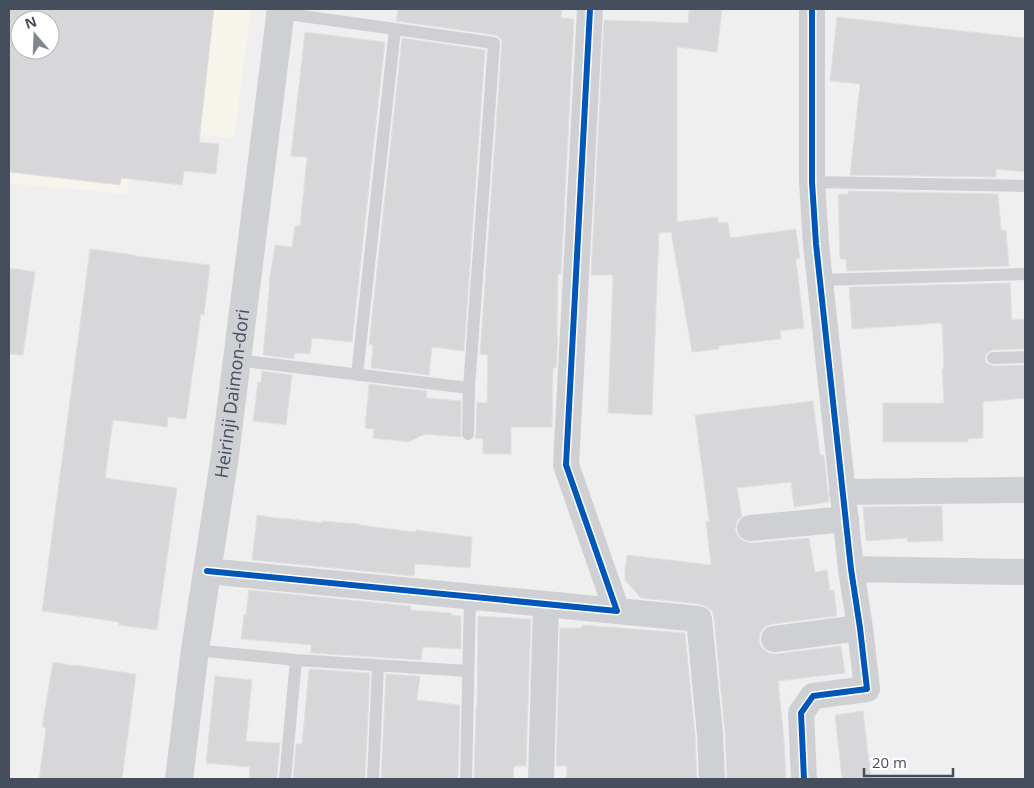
<svg xmlns="http://www.w3.org/2000/svg" width="1034" height="788" font-family="'Open Sans',sans-serif">
<style>
.commercial{fill:#f7f5eb;fill-rule:evenodd}
.building{fill:#d7d7d9;stroke:#e1e1e2;fill-rule:evenodd}
.lines{fill:none;stroke-linecap:round;stroke-linejoin:round}
.service{stroke:#ced0d4;stroke-width:12}
.minor{stroke:#ced0d4;stroke-width:26}
.tertiary{stroke:#ced0d4;stroke-width:28}
.cycleway-casing{stroke:#fff;stroke-width:9}
.cycleway{stroke:#0057b8;stroke-width:6}
.labels{text-anchor:middle;stroke-width:4;stroke-linejoin:round;paint-order:stroke}
.street-label{font-size:18px;fill:#454e5d;stroke:#fff}
</style>
<rect width="100%" height="100%" fill="#f0efef"/>
<path class="commercial" d="M9 9H251L234 138 136 129 127 194 9 183ZM20 20H50V50H20Z"/>
<path class="building" d="M9 9H214L199 142 219 144 216 174 184 171 182 185 121 178 120 185 9 172ZM20 20H50V50H20Z
M398 9H562L561 18 574 19 561 274H558L557 336H558L556 368H553L552 427H511V454H483V439L475 438 476 434 477 402 487 403 488 355 480 354 502 40 499 37 495 35 396 21Z
M689 9H722L717 52 677 47V222L718 217V223L728 222 730 238 796 229 800 259H796L804 328 780 331 781 339 719 346V349L692 352 671 232 659 233 652 415 608 413 613 275H591L604 20 688 23Z
M837 17 1025 38V172L996 169V177L850 175 860 84 830 81Z
M305 32 385 42 352 342 312 338 310 354 295 353 294 359 263 355 270 281H269L275 245 292 247 295 226H300L307 157 291 156Z
M402 38 485 50 464 351 432 347 429 375 371 368 373 345 369 344Z
M848 191 998 194 1001 230H1006L1009 266 847 271 846 259H840L838 194H848Z
M90 249 135 255V256L210 265 204 315 201 314 186 419 168 417 167 427 113 420 105 478 177 488 157 630 119 625V622L42 611Z
M9 268 35 272 23 355 9 354Z
M1010 283 1012 320 1025 319V349L992 350 986 354 985 359 986 363 993 366 1025 365V398L983 402V438L968 439V442H883V403H944L942 369H944L942 324H940V323L852 329 849 287Z
M262 371 292 375 286 425 253 421 258 382H261Z
M369 384 427 391 426 398 461 401V437L425 434 408 442 373 438 374 429 365 428Z
M813 401 820 455H824L829 502 794 507 791 482 737 488 742 516 737 521 735 530 738 536 743 541 751 543 809 538 815 572 827 570 830 591 834 590 837 616 772 624 765 627 760 633 759 641 762 648 769 653 775 654 841 646 845 673 778 681 784 739 786 779H727L725 733 714 618 712 611 707 607 700 604 641 598 625 580V565L626 564 627 555 711 565 706 521H709L695 415Z
M942 506 943 541 908 542 907 538 866 541 863 507Z
M257 515 284 519V518L322 523V521L359 524V525L415 532 416 530 472 537 470 568 415 564 414 576 252 560Z
M249 590 411 606V610L451 613V615L461 616V649L423 647 421 660 311 653V645L241 639 244 615H246Z
M478 616 531 619 526 766H514L513 779H474L476 706H477Z
M582 625 685 633 695 735 697 779H566L567 766H556L560 628H582Z
M53 662 73 666 74 665 136 674 122 779H39L46 728 42 727Z
M309 669 370 673 365 779H293L296 744H302Z
M386 674 420 676 417 700 460 705 458 779H381Z
M215 676 252 680 246 741 280 743 277 779H249L250 767 206 763Z
M863 711 871 779H842L835 715Z"/>
<g class="lines">
<path class="service" d="M281 13 494 43 469 388 468 434
M812 182 1025 186
M819 280 1025 274
M993 358 1025 357
M236 360 469 388
M357 375 395 29
M195 650 296 660 468 671
M285 779 296 660
M373 779 378 666
M466 779 470 597"/>
<path class="minor" d="M842 492 1025 490
M750 528 846 519
M851 569 1025 572
M207 571 617 611 566 465 590 9
M617 611 699 619 710 734 712 779
M774 639 860 628
M541 779 546 605
M804 779 801 713 813 696 867 689 860 628 851 569 816 244 812 182V9"/>
<path class="tertiary" id="s1" d="M179 779 195 650 225 455 281 9"/>
<defs>
<path id="cycleway" d="M207 571 617 611 566 465 590 9
M804 779 801 713 813 696 867 689 860 628 851 569 816 244 812 182V9"/>
</defs>
<use href="#cycleway" class="cycleway-casing"/>
<use href="#cycleway" class="cycleway"/>
</g>
<g class="labels">
<g class="street-label">
<text dy="6" stroke="none"><textPath href="#s1" startOffset="389">Heirinji Daimon-dori</textPath></text>
</g>
</g>
<rect width="1034" height="788" fill="none" stroke="#454e5d" stroke-width="20"/>
<g transform="translate(35 35) rotate(341)"><circle r="24" fill="#ffffff" stroke="#b5b8be"/>
<path d="M0-4L9 19L0 12L-9 19Z" fill="#818690"/>
<text y="-8" font-size="14" font-weight="bold" text-anchor="middle" fill="#454e5d">N</text>
</g>
<path d="M864 768v8h89v-8" fill="none" stroke="#454e5d" stroke-width="2.5"/>
<text x="872" y="768" font-size="15" fill="#454e5d" stroke="#ffffff" stroke-width="4" paint-order="stroke">20 m</text>
</svg>
